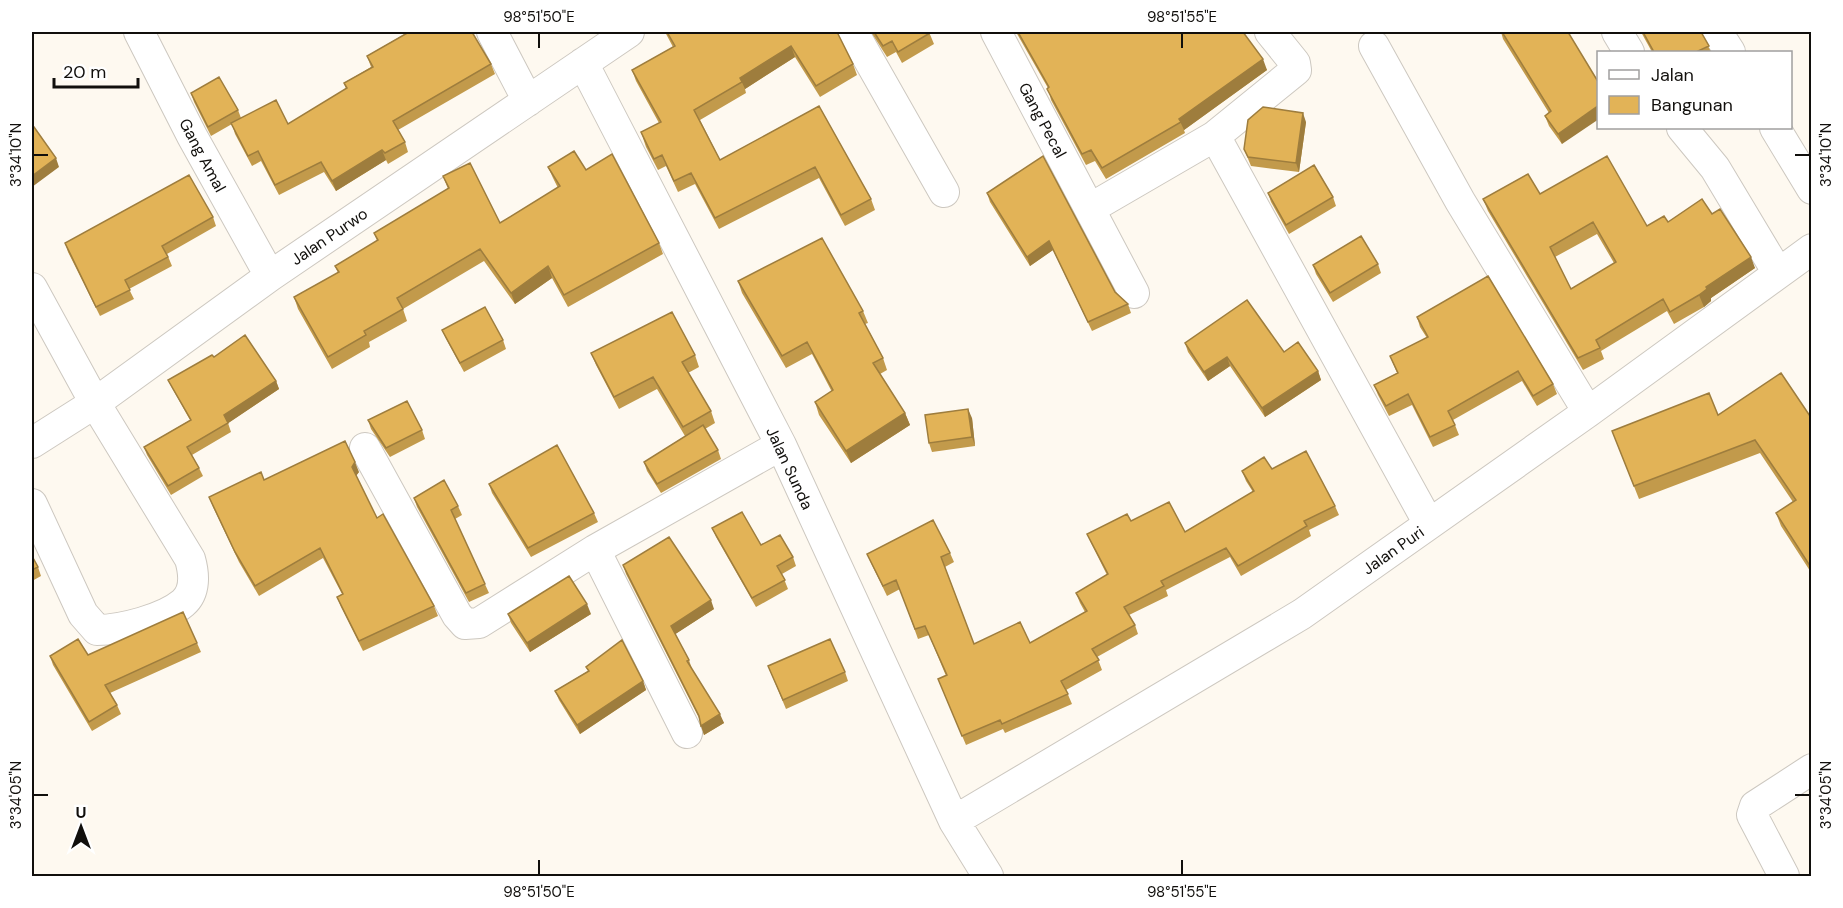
<svg xmlns="http://www.w3.org/2000/svg" width="1843" height="908" font-family="'DM Sans',sans-serif">
<style>
.lines{fill:none;stroke-linecap:round;stroke-linejoin:round}
.minor-casing{stroke:#cdc8c0;stroke-width:32}
.minor{stroke:#fff;stroke-width:30}
.wall{fill:#c29a4b;fill-rule:evenodd}
.shaded-wall{fill:#9e7d3d}
.building{fill:#e2b357;stroke:#9e7d3d;stroke-width:1.5;fill-rule:evenodd}
.ticks{fill:none;stroke:#110f0c;stroke-width:2}
.labels{text-anchor:middle;stroke-width:4.5;stroke-linejoin:round;paint-order:stroke}
.street-label{font-size:16px;fill:#110f0c;stroke:#fff}
.neatline{fill:none;stroke:#110f0c;stroke-width:2}
.ticks-label{font-size:15px;text-anchor:middle;fill:#110f0c}
</style>
<rect width="100%" height="100%" fill="#fef9f0"/>
<g class="lines">
<defs>
<path id="minor" d="M139 32 192 136 270 276
M492 32 528 101
M853 32 944 192
M996 32 1134 293
M1617 32 1629 52
M1717 32 1730 52
M1374 46 1460 201 1588 412
M583 63 781 445 954 821 988 876
M1682 128 1715 168 1778 273
M1775 128 1812 189
M1215 136 1296 70 1295 63 1270 32
M1091 208 1215 136 1429 524
M32 288 95 403 190 559C194 573 196 592 183 603 164 619 121 630 97 630L83 614 32 504
M32 443 95 403 270 276 629 32
M365 448 457 615 465 624 479 623 595 550
M687 733 595 550 781 445
M954 821 1302 614 1588 412 1812 249
M1784 876 1752 815 1755 806 1812 769"/>
</defs>
<use href="#minor" class="minor-casing"/>
<use href="#minor" class="minor"/>
</g>
<path class="wall" d="M408 32H472L491 64 495 74 398 130 405 142 408 152 388 164 386 160 336 191 324 172 279 195 261 161 252 166 235 134 232 124 211 136 194 102 191 93 238 110 241 118 288 124 346 89 344 83 371 67 367 56Z
M665 32H837L853 64 857 75 820 97 795 57 745 89 746 93 700 120 720 160 819 106 871 199 875 210 845 226 819 178 719 229 695 184 678 192 666 166 658 170 646 147 641 132 659 123 636 81 632 70 673 47Z
M871 32H929L934 44 902 63 896 52 887 57Z
M1016 32H1243L1267 70 1184 130 1185 133 1106 179 1095 161 1086 165 1051 100 1048 88Z
M1501 32H1568L1562 144 1549 126 1545 116 1549 113 1503 39Z
M1641 32H1701L1711 52H1652Z
M1306 122 1299 172 1251 166 1244 149Z
M548 167 586 170 659 243 663 254 568 307 552 278 515 304 484 261 403 309 407 321 369 342 370 347 332 369 298 309 294 297 338 273 335 266 377 241 374 233 448 189 443 176 500 223 558 188 553 178Z
M987 193 1115 292 1128 304 1131 313 1092 331 1053 250 1030 266 990 202Z
M1268 193 1333 197 1336 206 1289 234 1271 202Z
M1483 199 1647 226 1712 214 1755 268 1711 298V301L1704 307 1674 324 1667 311 1601 351 1604 359 1583 370 1488 211ZM1597 234 1614 263 1571 289 1555 257Z
M213 217 216 226 167 254 172 266 129 289 134 299 100 316 68 252 65 243Z
M1378 264 1381 273 1333 302 1316 274 1313 265Z
M738 281 863 311 868 323 865 324 883 358 887 370 880 374 905 413 910 425 851 463 819 415 815 402 832 392 812 354 786 368 742 293Z
M1417 317 1553 384 1557 394 1537 406 1522 381 1453 420 1459 435 1433 447 1412 405 1389 416 1378 395 1374 385 1397 373 1390 356 1427 338 1420 327Z
M442 330 503 340 506 349 464 372 446 339Z
M1185 343 1284 352 1318 371 1321 380 1265 417 1230 366 1208 381 1188 352Z
M591 353 695 355 699 367 688 373 711 411 715 423 705 429 718 450 721 459 661 493 647 471 644 462 685 436 657 389 619 409 596 365Z
M168 380 276 381 279 389 228 423 231 432 192 455 199 468 203 476 171 495 147 455 144 447 190 420 172 388Z
M1718 415 1812 419V574L1781 526 1776 513 1793 502 1760 453 1639 499 1612 431Z
M972 418 975 446 932 452 929 443Z
M368 420 422 430 425 439 390 457 371 429Z
M1272 469 1335 506 1339 515 1309 530 1311 536 1241 576 1230 557 1166 590 1168 596 1129 615 1135 625 1138 634 1097 657 1102 670 1066 690 1072 704 1005 733 1003 729 966 745 938 679 946 676 929 635 918 639 900 589 887 596 871 563 867 554 950 553 954 562 945 567 974 644 1030 643 1085 612 1080 603 1076 593 1107 575 1091 543 1087 534 1131 521 1185 532 1253 492 1246 481 1242 471Z
M359 472 356 476 377 518 434 606 438 616 363 651 341 607 337 597 342 594 323 558 259 596 239 562 213 507 209 497 264 480Z
M489 484 594 513 598 522 531 557 492 493Z
M414 498 458 506 462 515 455 519 489 593 469 602 417 507Z
M712 528 793 557 796 566 782 574 788 589 756 607 716 537Z
M32 556 38 567 41 576 32 581Z
M623 565 714 609 675 634 689 660 692 669 724 723 704 735 700 720 626 574Z
M508 614H591L530 652 511 623Z
M197 643 201 652 110 693 117 705 121 714 92 731 53 665 50 656 88 655Z
M768 666 845 672 848 681 786 709Z
M586 667 643 681 646 690 580 734 559 700 555 691 588 671Z"/>
<path class="shaded-wall" d="M791 46 795 57 745 89 740 78Z
M1263 59 1267 70 1184 130 1179 119Z
M1599 105V119L1562 144 1558 134Z
M1303 113 1306 122 1299 172 1296 163Z
M382 150 386 160 336 191 332 181Z
M56 158 59 167 32 187V176Z
M1049 241 1053 250 1030 266 1027 257Z
M1751 257 1755 268 1711 298V301L1704 307 1699 295 1706 287Z
M548 266 552 278 515 304 511 293Z
M1227 357 1230 366 1208 381 1204 372Z
M1318 371 1321 380 1265 417 1262 408Z
M276 381 279 389 227 424 224 415Z
M968 409 972 418 975 446 972 437Z
M905 413 910 425 851 463 846 451Z
M355 462 359 472 355 477 352 467Z
M711 600 714 609 674 635 671 626Z
M587 604 591 614 530 652 527 643Z
M643 681 646 690 580 734 577 725Z
M720 714 724 723 704 735 701 726Z"/>
<path class="building" d="M409 32H472L491 64 393 121 405 142 385 153 382 150 332 181 321 162 275 185 258 151 248 156 231 123 276 100 288 124 347 88 344 83 373 67 367 56Z
M667 32H837L853 64 816 86 791 46 740 78 742 82 694 110 720 160 819 106 871 199 841 215 815 167 715 218 691 173 674 181 662 155 654 159 641 132 661 122 632 70 675 46Z
M874 32H929L930 33 898 52 892 41 883 46Z
M1018 32H1243L1263 59 1179 119 1181 122 1102 168 1091 150 1082 154 1047 89 1049 87Z
M1502 32H1568L1597 80 1599 78V105L1558 134 1545 116 1551 111Z
M1643 32H1701L1709 46 1696 52H1654Z
M219 77 238 110 208 127 191 93Z
M1263 107 1303 113 1296 163 1248 157 1244 149 1248 120Z
M34 127 56 158 32 176V128Z
M574 151 586 170 612 154 659 243 564 295 548 266 511 293 480 249 397 298 403 309 364 331 366 335 328 357 294 297 339 272 335 266 378 240 374 233 449 188 443 176 470 163 500 223 560 186 548 167Z
M1043 156 1115 292 1128 304 1088 322 1049 241 1027 257 987 193Z
M1607 156 1647 226 1664 216 1668 222 1702 199 1712 214 1720 209 1751 257 1706 287 1707 289 1699 295 1670 312 1663 299 1596 340 1600 348 1578 358 1483 199 1528 174 1540 194ZM1593 222 1616 262 1571 289 1550 247Z
M1314 165 1333 197 1286 225 1268 193Z
M189 175 213 217 162 246 168 257 125 280 130 290 96 307 65 243Z
M1361 236 1378 264 1330 293 1313 265Z
M822 238 863 311 859 313 883 358 873 363 905 413 846 451 815 402 833 390 807 342 782 356 738 281Z
M1488 276 1553 384 1533 396 1518 371 1448 411 1455 425 1430 437 1408 394 1386 406 1374 385 1398 373 1390 356 1428 337 1417 317Z
M1247 300 1284 352 1298 342 1318 371 1262 408 1227 357 1204 372 1185 343Z
M485 307 503 340 460 363 442 330Z
M672 312 695 355 682 362 711 411 683 427 653 377 614 397 591 353Z
M245 335 276 381 224 415 228 423 187 447 199 468 168 486 144 447 191 420 168 380 212 355 214 357Z
M1781 373 1812 419V569L1776 513 1796 500 1755 440 1634 486 1612 431 1709 393 1718 415Z
M407 401 422 430 386 448 368 420Z
M968 409 972 437 929 443 925 415Z
M703 425 718 450 657 484 644 462Z
M345 441 355 462 352 467 377 518 383 514 434 606 359 641 337 597 343 594 320 548 255 586 235 552 209 497 261 472 264 480Z
M557 445 594 513 528 548 489 484Z
M1306 451 1335 506 1304 521 1307 526 1238 566 1226 548 1161 581 1164 586 1124 607 1135 625 1092 649 1099 660 1061 681 1068 694 1002 724 1000 720 962 736 938 679 947 675 925 626 915 629 896 580 883 586 867 554 933 520 950 553 941 557 974 644 1020 622 1030 643 1087 611 1076 593 1108 574 1087 534 1127 514 1131 521 1169 502 1185 532 1254 491 1242 471 1264 457 1272 469Z
M444 480 458 506 451 510 485 584 466 593 414 498Z
M742 512 761 545 780 535 793 557 777 566 785 580 752 598 712 528Z
M669 537 711 600 671 626 689 660 687 661 720 714 701 726 699 716 623 565Z
M32 556 38 567 32 570Z
M569 576 587 604 527 643 508 614Z
M183 612 197 643 105 685 117 705 89 722 50 656 78 639 88 655Z
M830 639 845 672 783 700 768 666Z
M622 640 643 681 577 725 555 691 589 671 586 667Z"/>
<path class="ticks" d="M539 33V48M1182 33V48M33 155H48M1795 155H1810M33 795H48M1795 795H1810M539 860V875M1182 860V875"/>
<g class="labels">
<g class="street-label">
<text transform="translate(1043 120) rotate(62)" y="6">Gang Pecal</text>
<text transform="translate(203 155) rotate(62)" y="6">Gang Amal</text>
<text transform="translate(329 236) rotate(-34)" y="6">Jalan Purwo</text>
<text transform="translate(790 468) rotate(65)" y="6">Jalan Sunda</text>
<text transform="translate(1393 550) rotate(-35)" y="6">Jalan Puri</text>
</g>
</g>
<rect width="1843" height="908" fill="none" stroke="#ffffff" stroke-width="66"/>
<rect x="1597" y="51" width="195" height="78" fill="#ffffff" stroke="#a09f9e" stroke-width="1.5"/>
<rect x="1609" y="70" width="30" height="9" fill="#ffffff" stroke="#a09f9e" stroke-width="1.5"/>
<text x="1651" y="81" font-size="18" fill="#110f0c">Jalan</text>
<rect x="1609" y="96" width="30" height="18" fill="#e2b357" stroke="#a09f9e" stroke-width="1.5"/>
<text x="1651" y="111" font-size="18" fill="#110f0c">Bangunan</text>
<g transform="translate(81 827)" stroke="#ffffff" stroke-width="4.5" paint-order="stroke">
<path d="M0-4.5L10 22L0 15L-10 22Z" fill="#110f0c"/>
<text y="-9" font-size="16" font-weight="bold" text-anchor="middle" fill="#110f0c">U</text>
</g>
<path d="M54 78v9h84v-9" fill="none" stroke="#110f0c" stroke-width="3"/>
<text x="63" y="78" font-size="18" fill="#110f0c" stroke="#ffffff" stroke-width="4.5" paint-order="stroke">20 m</text>
<rect x="33" y="33" width="1777" height="842" class="neatline"/>
<g class="ticks-label">
<text x="539" y="22">98°51'50"E</text>
<text x="1182" y="22">98°51'55"E</text>
<text transform="translate(16 155) rotate(-90)" y="5">3°34'10"N</text>
<text transform="translate(1826 155) rotate(-90)" y="5">3°34'10"N</text>
<text transform="translate(16 795) rotate(-90)" y="5">3°34'05"N</text>
<text transform="translate(1826 795) rotate(-90)" y="5">3°34'05"N</text>
<text x="539" y="897">98°51'50"E</text>
<text x="1182" y="897">98°51'55"E</text>
</g>
</svg>
